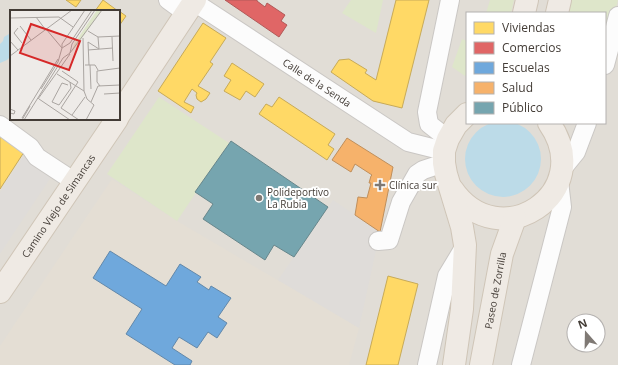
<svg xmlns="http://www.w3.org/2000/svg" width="618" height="365" font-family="'Open Sans',sans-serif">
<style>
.residential{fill:#e1ddd6;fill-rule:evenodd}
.education{fill:#e4ded4}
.green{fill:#dee6ca}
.parking{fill:#dfdcd9}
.water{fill:#bcdbe8}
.homes{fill:#ffd966;stroke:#c7aa58}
.shops{fill:#e06666;stroke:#b15958}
.schools{fill:#6fa8dc;stroke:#6288aa}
.health{fill:#f6b26b;stroke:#c08f5b}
.public{fill:#76a5af;stroke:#67868b}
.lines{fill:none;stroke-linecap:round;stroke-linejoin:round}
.minor-casing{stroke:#cac7c4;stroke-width:20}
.major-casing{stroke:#cfc5b7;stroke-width:24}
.minor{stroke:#fcfcfc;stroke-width:18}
.major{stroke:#efeae4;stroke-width:22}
.poi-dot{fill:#7f7974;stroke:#fff;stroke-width:1.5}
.labels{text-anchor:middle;stroke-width:4;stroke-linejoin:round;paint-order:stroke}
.street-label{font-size:10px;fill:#433c36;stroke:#fff}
.poi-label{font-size:10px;fill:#433c36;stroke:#fff;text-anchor:start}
.inset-road{fill:none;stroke:#aaa5a1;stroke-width:1}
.view{fill:#d62828;fill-opacity:0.15;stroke:#d62828;stroke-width:2}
.inset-edge{fill:none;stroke:#433c36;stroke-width:2}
</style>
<rect width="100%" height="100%" fill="#eeebe8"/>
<path class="residential" d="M0 0H618V365H0ZM11 11H119V119H11ZM467 13H605V123H467ZM574 321H598V345H574Z"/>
<path class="education" d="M112 179 177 221 359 328 349 365H0V346Z"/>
<path class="green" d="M351 0H383L376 33 342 13Z
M490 0H514L511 13H486Z
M572 0H618L605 51V13H568Z
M462 39 467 41V74L465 76 452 67Z
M159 97 229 143 177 221 107 174Z"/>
<path class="parking" d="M33 142 61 162 0 254V193Z
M333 200 380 232 359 328 278 280Z"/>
<path class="water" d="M9 34 11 35V56L7 60 0 63V44L3 41 4 37Z
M465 159a38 38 0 1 1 76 0a38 38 0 1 1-76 0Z"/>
<path class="homes" d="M66 0H81L76 7Z
M103 0 118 11H95Z
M396 0H429L402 108 373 101 331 72 339 60 349 59 367 70 365 73 376 80Z
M119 11 126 16 119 26Z
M203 23 226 38 210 62 213 64 198 86 210 93 206 99 201 102 197 99 196 95 197 93 192 89 184 102 194 107 191 113 158 91Z
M232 63 264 84 255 97 246 91 240 100 224 91 231 80 224 76Z
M279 97 335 134 328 145 334 149 327 160 259 114 266 104 272 107Z
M0 131 26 149 0 189Z
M388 276 418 284 398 365H366Z"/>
<path class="shops" d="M225 0H257V1L265 7 267 3 285 15 281 21 287 25 279 37Z"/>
<path class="schools" d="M110 251 166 286 180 264 201 277 197 282 209 290 211 286 231 298 218 317 227 323 217 338 208 332 197 348 179 337 172 348 192 361 190 365H175L126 334 142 309 93 278Z"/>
<path class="health" d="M347 138 393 167 380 232 355 215 358 197 367 198 371 183H369L371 176 372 175 355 164 351 172 332 160Z"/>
<path class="public" d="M231 141 328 207 294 257 274 245 265 260 203 219 213 204 195 192Z"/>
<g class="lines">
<defs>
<g id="minor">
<path d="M168 0 186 13"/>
<path id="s1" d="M194 2 408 142 444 151"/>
<path d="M605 65 618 16"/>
<path d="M0 125 30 147 37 157 75 182"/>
<path d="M448 139 429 124 427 112 450 0"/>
<path d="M563 168 576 152 587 123"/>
<path d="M378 241 389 240 401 202 417 174 423 170 444 163"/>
<path d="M427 365 447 276 465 246"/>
<path d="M521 365 562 207 559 181"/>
</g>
<g id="major">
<path d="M524 13 527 0"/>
<path d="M557 13 560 0"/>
<path d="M119 115 195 0"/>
<path d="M452 189C499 258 598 193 549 123"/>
<path id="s2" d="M0 292 117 119"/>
<path d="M454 365 462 309 465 245 462 227 446 174 444 163V151L448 139 456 125 467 114"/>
<path id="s3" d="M481 365 502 254 515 218"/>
</g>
</defs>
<use href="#minor" class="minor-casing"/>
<use href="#major" class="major-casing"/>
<use href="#minor" class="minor"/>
<use href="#major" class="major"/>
</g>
<g class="poi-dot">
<path d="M378 179h4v4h4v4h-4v4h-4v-4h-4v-4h4z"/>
<circle cx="259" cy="198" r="4"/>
</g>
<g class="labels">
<g class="street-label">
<text dy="4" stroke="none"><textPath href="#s1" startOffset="147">Calle de la Senda</textPath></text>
<text dy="4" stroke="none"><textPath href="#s2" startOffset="104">Camino Viejo de Simancas</textPath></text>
<text dy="4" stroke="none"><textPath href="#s3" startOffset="76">Paseo de Zorrilla</textPath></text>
</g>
<g class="poi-label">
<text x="389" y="189">Clínica sur</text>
<text x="267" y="196">Polideportivo<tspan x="267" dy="12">La Rubia</tspan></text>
</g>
</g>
<g transform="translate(10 10)">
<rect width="110" height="110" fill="#eeebe8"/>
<path d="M87 0H92L62 42 64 34Z" fill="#dee6ca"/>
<path class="inset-road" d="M26 7 35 19M0 8 49 7 63 17M10 16 21 30M8 18 4 23 12 33M36 19 52 38M78 21 88 27 110 26M88 27 89 39M102 27 103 51M73 28 74 81M0 31 8 40M52 37V34L75 0M78 40 103 38M60 43 92 0M0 46 62 0M75 55H85L88 60M79 55 78 32 89 39M80 55 81 79M52 61 68 72 51 98 69 110M47 64 74 81 77 89 84 95 76 110M58 75 52 73 42 92 49 95 61 78 60 72M90 76 87 72V61L110 58M31 79 48 52 52 38 60 33 82 0M94 84 110 83M28 89 60 44M29 89 60 110M81 92 88 76 110 75M0 99 5 101 4 104 0 103M62 105 75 87M12 108 48 49M12 110 20 96M14 110 53 48 60 43 62 34 85 0"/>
<path class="view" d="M21 14 70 31 59 60 10 43Z"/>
<rect width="110" height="110" class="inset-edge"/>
</g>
<rect x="466" y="12" width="140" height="112" fill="#ffffff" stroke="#b4b1af"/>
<rect x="474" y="22" width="20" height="12" fill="#ffd966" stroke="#b4b1af"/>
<text x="502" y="32" font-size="12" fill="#433c36">Viviendas</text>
<rect x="474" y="42" width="20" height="12" fill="#e06666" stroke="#b4b1af"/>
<text x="502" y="52" font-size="12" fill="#433c36">Comercios</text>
<rect x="474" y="62" width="20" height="12" fill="#6fa8dc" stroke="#b4b1af"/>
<text x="502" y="72" font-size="12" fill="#433c36">Escuelas</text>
<rect x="474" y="82" width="20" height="12" fill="#f6b26b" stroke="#b4b1af"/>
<text x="502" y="92" font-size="12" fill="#433c36">Salud</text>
<rect x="474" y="102" width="20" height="12" fill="#76a5af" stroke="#b4b1af"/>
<text x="502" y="112" font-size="12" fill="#433c36">Público</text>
<g transform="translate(586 333) rotate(340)"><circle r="19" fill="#ffffff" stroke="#b4b1af"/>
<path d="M0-3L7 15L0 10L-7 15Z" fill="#7f7974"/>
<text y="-6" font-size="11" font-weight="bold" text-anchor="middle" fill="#433c36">N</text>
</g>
</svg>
